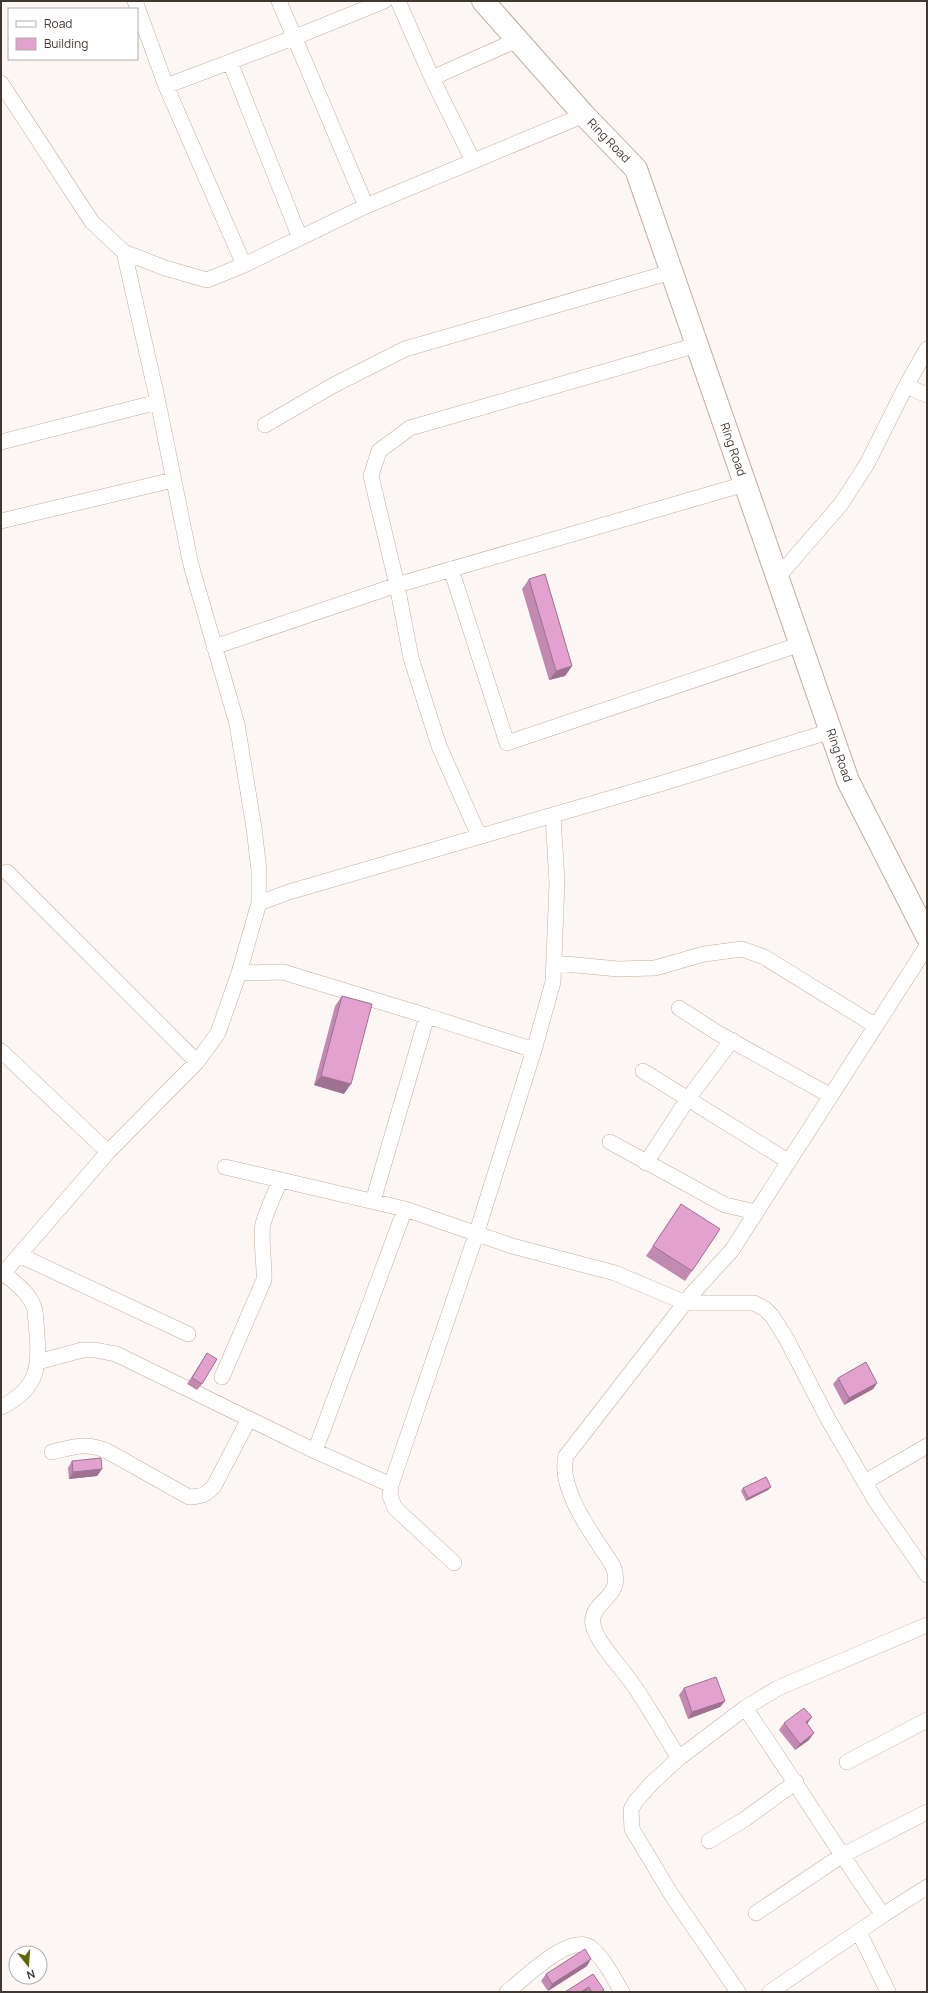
<svg xmlns="http://www.w3.org/2000/svg" width="928" height="1993" font-family="Manrope,sans-serif">
<style>
.lines{fill:none;stroke-linecap:round;stroke-linejoin:round}
.minor-casing{stroke:#c6ad9e;stroke-width:16}
.secondary-casing{stroke:#c6ad9e;stroke-width:24}
.minor{stroke:#fff;stroke-width:15}
.secondary{stroke:#fff;stroke-width:22}
.wall{fill:#c28ab1}
.shaded-wall{fill:#9e7190}
.building{fill:#e2a1ce;stroke:#9e7190}
.labels{text-anchor:middle;stroke-width:3.5;stroke-linejoin:round;paint-order:stroke}
.street-label{font-size:12px;fill:#423832;stroke:#fff}
</style>
<rect width="100%" height="100%" fill="#fcf7f4"/>
<g class="lines">
<defs>
<path id="minor" d="M135 1 166 86
M279 1 366 206
M398 1 432 78 473 161
M230 62 300 238
M432 78 517 40
M1 83 92 222 124 252 165 268 207 280 244 265 366 206 584 115
M244 265 166 86 293 38 384 1
M906 386 927 395
M265 425 332 386 405 349 671 272
M1 442 158 402
M1 521 173 480
M451 569 507 743 801 644
M777 578 841 504 867 464 906 386 927 349
M214 647 397 585 745 484
M479 836 439 746 411 658 397 585 371 476 379 451 410 428 697 345
M7 872 197 1062
M259 903 289 892 663 783 831 731
M555 963 618 969 655 968 704 954 742 949 764 957 876 1026
M239 973 283 972 427 1016
M679 1008 716 1032 831 1096
M1 1051 108 1152
M643 1071 788 1161
M610 1142 725 1205 756 1212
M646 1163 687 1100 732 1040
M225 1167 405 1209 512 1246 615 1273 686 1303H754L765 1309 772 1316 786 1338 828 1419 875 1500 927 1575
M373 1201 427 1016 534 1050
M19 1255 188 1334
M1 1276 108 1152 197 1062 218 1033 239 973 259 903V870L254 828 237 724 191 565 158 402 124 252
M38 1362 82 1350H95L116 1354 315 1451 391 1485
M222 1377 264 1280C265 1262 260 1240 263 1224 267 1209 275 1194 280 1180
M1 1407C47 1385 38 1354 35 1310 30 1293 17 1285 4 1273
M315 1451 405 1209
M52 1452C73 1447 86 1442 107 1451L189 1497C202 1496 205 1496 214 1486L249 1419
M865 1482 927 1446
M454 1563 395 1508 390 1496 391 1485 476 1235 534 1050 553 982 557 883 553 815
M745 1708C792 1776 835 1847 883 1915
M679 1758C663 1733 649 1707 632 1683 621 1667 597 1643 593 1625 588 1601 626 1599 613 1566 596 1539 557 1490 566 1456L691 1295 732 1250 927 946
M847 1762 927 1720
M709 1841 745 1819 796 1782
M756 1913 841 1856 927 1812
M859 1932 888 1992
M507 1992C523 1980 569 1933 590 1947 604 1958 613 1977 622 1992
M738 1992 671 1894 632 1829 631 1810 635 1802 651 1784 679 1758 745 1708 778 1688 927 1625
M770 1992 883 1915 927 1887"/>
<g id="secondary">
<path id="s1" d="M483 1 584 115 636 169 848 781 927 936"/>
</g>
</defs>
<use href="#minor" class="minor-casing"/>
<use href="#secondary" class="secondary-casing"/>
<use href="#minor" class="minor"/>
<use href="#secondary" class="secondary"/>
</g>
<path class="wall" d="M529 579 572 666 565 676 549 680 522 589Z
M342 996 344 1094 314 1085 335 1006Z
M681 1204 692 1271 685 1281 646 1256Z
M207 1353 202 1384 197 1390 187 1384Z
M838 1378 877 1383 873 1389 844 1405 833 1384Z
M72 1461 102 1469 97 1476 69 1479 68 1468Z
M771 1487 768 1490 746 1501 741 1491 743 1488Z
M684 1688 725 1701 720 1707 688 1719 679 1695Z
M784 1723 807 1724 809 1740 795 1750 779 1730Z
M587 1966 548 1991 541 1981 546 1974Z
M593 1974 603 1992H565Z"/>
<path class="shaded-wall" d="M572 666 565 676 549 680 556 671Z
M321 1076 351 1084 344 1094 314 1085Z
M877 1383 873 1389 844 1405 849 1398Z
M102 1469 97 1476 69 1479 73 1472Z
M771 1487 768 1490 746 1501 748 1498Z
M725 1701 720 1707 688 1719 692 1712Z
M812 1717 807 1724 806 1722Z
M814 1733 809 1740 795 1750 800 1744Z
M591 1959 587 1966 548 1991 552 1984Z
M589 1987 585 1992H581Z"/>
<path class="building" d="M545 574 572 666 556 671 529 579Z
M342 996 372 1004 351 1084 321 1076Z
M681 1204 720 1229 692 1271 653 1246Z
M207 1353 217 1359 202 1384 192 1378Z
M866 1362 877 1383 849 1398 838 1378Z
M101 1458 102 1469 73 1472 72 1461Z
M766 1477 771 1487 748 1498 743 1488Z
M716 1677 725 1701 692 1712 684 1688Z
M804 1708 812 1717 806 1722 814 1733 800 1744 784 1723Z
M585 1949 591 1959 552 1984 546 1974Z
M593 1974 604 1990 601 1992H592L589 1987 581 1992H565Z"/>
<g class="labels">
<g class="street-label">
<text dy="4" stroke="none"><textPath href="#s1" startOffset="188">Ring Road</textPath></text>
<text dy="4" stroke="none"><textPath href="#s1" startOffset="524">Ring Road</textPath></text>
<text dy="4" stroke="none"><textPath href="#s1" startOffset="848">Ring Road</textPath></text>
</g>
</g>
<rect width="928" height="1993" fill="none" stroke="#423832" stroke-width="4"/>
<rect x="8" y="8" width="130" height="52" fill="#ffffff" stroke="#b3afad"/>
<rect x="16" y="21" width="20" height="6" fill="#ffffff" stroke="#b3afad"/>
<text x="44" y="28" font-size="12" fill="#423832">Road</text>
<rect x="16" y="38" width="20" height="12" fill="#e2a1ce" stroke="#b3afad"/>
<text x="44" y="48" font-size="12" fill="#423832">Building</text>
<g transform="translate(28 1965) rotate(163)"><circle r="19" fill="#ffffff" stroke="#b3afad"/>
<path d="M0-3L7 15L0 10L-7 15Z" fill="#5f6707"/>
<text y="-6" font-size="11" font-weight="bold" text-anchor="middle" fill="#423832">N</text>
</g>
</svg>
